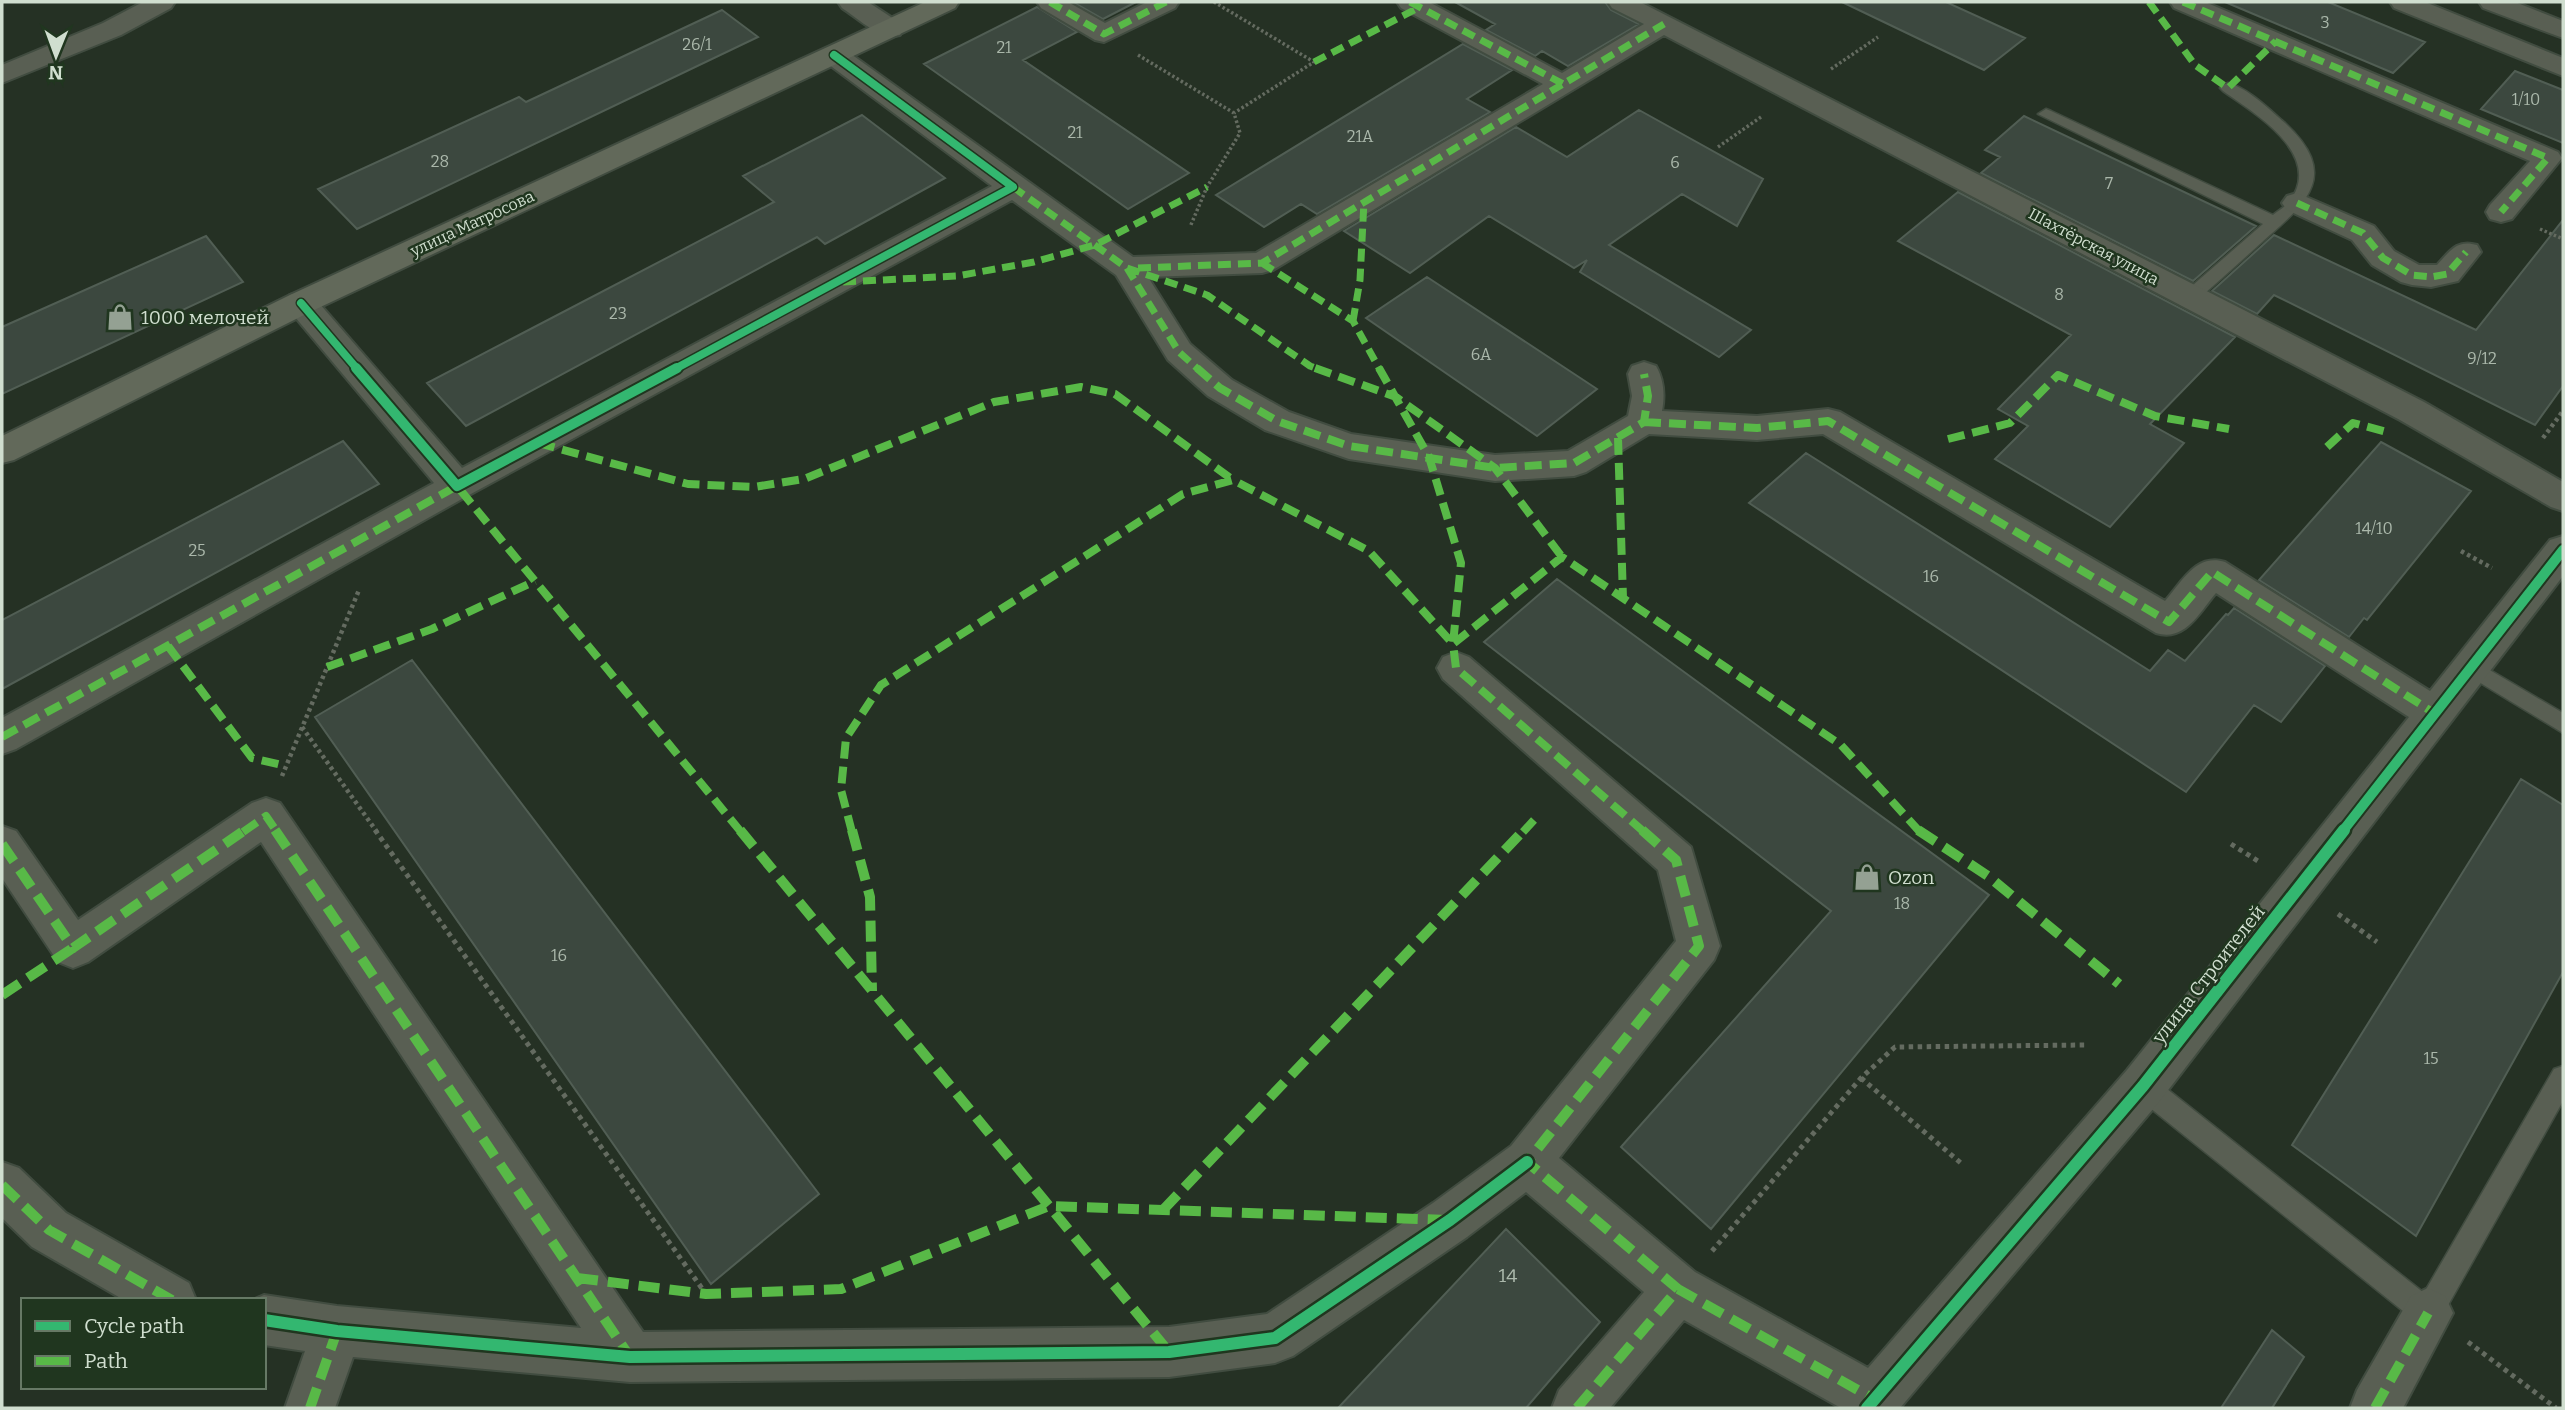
<svg xmlns="http://www.w3.org/2000/svg" width="2565" height="1410" font-family="Bitter,serif">
<style>
.building{fill:#3c483f;stroke:#515e54;stroke-width:2}
.lines{fill:none;stroke-linecap:round;stroke-linejoin:round}
.lane-casing{stroke:#414c40;stroke-width:3}
.street-casing{stroke:#414c40;stroke-width:4}
.secondary-casing{stroke:#414c40;stroke-width:4}
.path-far2{stroke:#646b60;stroke-width:3.5;stroke-dasharray:2.5 2.5;stroke-linecap:butt}
.path-far1{stroke:#646b60;stroke-width:4.5;stroke-dasharray:3.5 3.5;stroke-linecap:butt}
.path{stroke:#646b60;stroke-width:5;stroke-dasharray:4.5 4.5;stroke-linecap:butt}
.lane{fill:#595f53;fill-rule:evenodd}
.street{fill:#595f53;fill-rule:evenodd}
.secondary{fill:#62695a;fill-rule:evenodd}
.quiet-far2{stroke:#58b947;stroke-width:7;stroke-dasharray:13 7;stroke-linecap:butt}
.quiet-far1{stroke:#58b947;stroke-width:8;stroke-dasharray:17 8;stroke-linecap:butt}
.quiet{stroke:#58b947;stroke-width:10;stroke-dasharray:21 10;stroke-linecap:butt}
.cycleway-far2-casing{stroke:#20361f;stroke-width:11}
.cycleway-far1-casing{stroke:#20361f;stroke-width:14}
.cycleway-casing{stroke:#20361f;stroke-width:17}
.cycleway-far2{stroke:#33b770;stroke-width:8}
.cycleway-far1{stroke:#33b770;stroke-width:10}
.cycleway{stroke:#33b770;stroke-width:12}
.labels{text-anchor:middle;stroke-width:5;stroke-linejoin:round;paint-order:stroke}
.number-label{font-size:16px;fill:#abb8ab}
.far-street-label{font-size:16px;fill:#d0decf;stroke:#20361f}
.poi-label{font-size:19px;fill:#d0decf;stroke:#20361f;text-anchor:start}
.street-label{font-size:19px;fill:#d0decf;stroke:#20361f}
.near-number-label{font-size:19px;fill:#abb8ab}
</style>
<rect width="100%" height="100%" fill="#253124"/>
<path class="building" d="M1073 2H1136L1103 19Z
M1455 2H1605L1611 10 1639 24 1568 66 1542 51 1535 56 1486 30 1495 24Z
M1842 2H1946L2025 38 1984 70Z
M2225 2H2328L2425 42 2393 73Z
M1037 7 1077 32 1023 60 1189 173 1128 209 924 64Z
M722 10 758 37 357 229 318 189 519 97 526 102Z
M1463 44 1512 70 1467 99 1490 112 1317 214 1301 204 1264 227 1216 195Z
M2515 71 2563 90V143L2481 109Z
M1639 110 1763 179 1737 226 1682 194 1609 245 1751 330 1719 357 1580 272 1587 260 1574 268 1489 216 1410 273 1344 231 1516 127 1567 157Z
M862 115 945 178 825 244 817 237 466 426 427 383 774 202 743 176Z
M2024 116 2256 226 2193 281 1981 173 2000 157 1985 150Z
M1958 192 2235 337 2150 424 2184 443 2110 527 1995 459 2028 426 1998 409 2071 335 1898 241Z
M2563 220V386L2535 425 2274 295 2257 314 2212 291 2274 235 2476 330Z
M206 236 243 282 2 394V327Z
M1427 277 1597 389 1537 436 1366 318Z
M343 441 379 484 2 689V620Z
M2381 442 2471 491 2367 620 2364 618 2349 637 2259 580Z
M1806 453 2150 671 2168 650 2185 661 2226 614 2228 615 2234 608 2325 666 2281 722 2254 705 2186 792 1749 503Z
M1557 579 1989 895 1711 1229 1621 1147 1831 911 1484 642Z
M412 660 819 1194 711 1284 315 717Z
M2521 779 2563 805V972L2416 1236 2292 1145Z
M1506 1229 1600 1322 1526 1408H1338Z
M2272 1330 2304 1357 2272 1408H2221Z"/>
<g class="lines">
<defs>
<path id="lane" d="M2228 83C2248 88 2270 110 2285 123 2342 176 2305 204 2261 243 2240 262 2219 281 2197 300L2191 302 2182 296 2185 292 2263 224 2038 114 2046 109 2051 111 2273 215C2278 211 2286 206 2290 201 2324 154 2254 113 2223 91L2220 88 2223 85Z
M2471 659 2563 713V733L2464 673 2461 667 2464 661Z
M2563 1066V1101L2438 1323 2428 1326 2418 1323 2134 1095 2131 1086 2134 1077 2143 1074 2152 1077 2424 1293 2554 1069Z"/>
<path id="street" d="M143 2H175L171 8 121 35 2 83V65L103 23Z
M838 2H868L900 23 904 29 900 35C879 40 859 19 842 8Z
M1037 2H1068L1105 23 1147 2H1179L1175 8 1104 42 1095 40 1041 8Z
M1397 2H1429L1562 73 1644 24 1612 8 1608 2H1640L2424 402 2563 482V511L2551 507 2400 420 1664 35 1273 270 1262 273 1148 277 1190 344 1232 380 1289 412 1351 434 1495 455 1568 451 1628 416 1632 396 1628 374 1632 366 1644 362 1656 366C1664 380 1665 395 1662 411L1757 416 1828 409 1840 412 2165 601C2182 582 2196 553 2225 562L2430 691 2550 540 2563 536V576L2159 1102 1900 1408H1841L1684 1320 1610 1408H1552L1559 1390 1644 1292 1526 1192 1467 1237 1293 1356 1275 1363 1169 1377 630 1382 353 1357 335 1408H285L305 1351 264 1345V1300H253L264 1295 337 1306 581 1328 261 842 88 962 73 968 58 962 2 878V826L16 831 78 920 252 803 266 798 280 803 643 1332 1169 1327 1267 1314 1433 1203 1511 1146 1676 941 1658 870 1443 679 1437 668 1443 657 1456 652 1469 657 1691 847 1720 946 1714 960 1559 1158 1695 1272 1868 1368 2127 1070 2409 717 2216 593C2199 613 2185 642 2156 633L1823 434 1757 440 1649 434 1586 472 1574 476 1495 481 1349 459 1265 430 1208 396 1168 360 1116 275 1012 200 469 495 16 749 2 754V718L434 483 290 311 285 303 290 295 301 292 312 295 462 468 992 186 824 61 821 55 824 49 834 47 844 49 1133 257 1256 253 1543 84 1401 8Z
M2170 2H2205L2558 152 2562 158 2512 219 2501 222 2490 219 2486 212 2490 205 2530 161 2174 8Z
M2390 2H2425L2563 58V76L2394 8Z
M2479 2H2515L2563 21V38L2483 8Z
M2297 193 2374 226 2394 251 2419 265H2437C2450 251 2457 239 2477 245L2481 252 2458 281 2431 287 2412 285 2401 282 2372 265 2352 240 2287 210 2282 203 2287 196Z
M2 1162 19 1168 66 1213 189 1283 196 1300H124L32 1247 2 1218Z
M2428 1288 2445 1296 2453 1313 2403 1408H2350L2357 1390 2411 1296Z"/>
<path id="secondary" d="M925 2H959L955 8 312 311 14 460 2 463V436L290 295Z"/>
</defs>
<use href="#lane" class="lane-casing"/>
<use href="#street" class="street-casing"/>
<use href="#secondary" class="secondary-casing"/>
<path class="path-far2" d="M1214 2 1314 62 1234 113
M1138 55 1234 113 1240 133 1207 187 1190 227
M1831 69 1878 37
M1718 147 1761 117
M2540 229 2563 239"/>
<path class="path-far1" d="M2543 438 2563 411
M2461 551 2492 568
M302 727 377 832
M282 776 359 590"/>
<path class="path" d="M375 830 706 1294
M2231 844 2258 861
M2338 914 2377 942
M1861 1078 1962 1164
M1712 1251 1861 1078 1895 1047 2085 1045
M2468 1342 2556 1408"/>
<use href="#lane" class="lane"/>
<use href="#street" class="street"/>
<use href="#secondary" class="secondary"/>
<path class="quiet-far2" d="M1050 2 1104 34 1166 2
M1410 2 1565 85
M2149 2 2195 65 2228 88 2276 41
M2183 2 2548 158 2501 212
M1314 62 1420 7
M1013 187 1127 268 1207 295 1310 366 1320 370
M2297 203 2363 233 2383 258 2412 275 2431 277 2447 274 2466 252
M1262 263 1353 321 1380 370
M1127 268 1179 352 1199 370
M1138 268 1262 263 1664 24
M843 282 957 276 1034 262 1095 245 1207 187
M1353 321 1360 280 1364 201"/>
<path class="quiet-far1" d="M1197 368 1220 388 1277 421 1349 446 1495 468 1574 463 1644 422 1648 396 1644 374
M1315 368 1396 397 1495 468 1562 557
M1379 368 1429 457 1461 563 1453 644
M1644 422 1757 428 1828 421 2169 622 2212 572 2434 713
M1618 438 1623 598
M1948 439 2010 423 2058 375 2155 416 2229 429
M538 443 688 484 754 487 804 479 994 402 1081 387 1115 394 1233 480
M2327 447 2353 423 2387 432
M168 646 252 758 286 766
M327 667 432 629 535 581
M2 737 457 486 741 832
M243 832 266 816 277 832
M852 832 841 790 846 738 881 685 1183 494 1233 480 1369 551 1453 644
M1523 832 1534 820
M1644 832 1456 668 1453 644 1562 557 1841 745 1920 832"/>
<path class="quiet" d="M275 830 630 1357
M740 830 1169 1352
M852 830 870 897 872 991
M1642 830 1676 860 1699 946 1527 1162 1678 1289
M1918 830 1988 876 2119 984
M2 844 73 948 245 830
M2 995 73 948
M2 1185 49 1230 172 1300
M1163 1210 1524 830
M577 1278 706 1294 841 1289 1049 1206 1447 1220
M310 1408 337 1331
M1577 1408 1678 1289 1874 1399
M2375 1408 2428 1313"/>
<defs>
<path id="cycleway-far2" d="M301 303 358 370
M673 370 1013 187 834 55"/>
<path id="cycleway-far1" d="M356 368 457 486 677 368
M2342 832 2563 550"/>
<path id="cycleway" d="M264 1320 337 1331 630 1357 1169 1352 1275 1338 1450 1220 1527 1162
M1867 1408 2143 1086 2344 830"/>
</defs>
<use href="#cycleway-far2" class="cycleway-far2-casing"/>
<use href="#cycleway-far1" class="cycleway-far1-casing"/>
<use href="#cycleway" class="cycleway-casing"/>
<use href="#cycleway-far2" class="cycleway-far2"/>
<use href="#cycleway-far1" class="cycleway-far1"/>
<use href="#cycleway" class="cycleway"/>
</g>
<defs>
<symbol id="shop-bare" viewBox="-9 -9 18 18"><path d="M-5-2.5h2.3a2.7 3.5 0 0 1 5.4 0H5L5.5 6h-11ZM-1.5-2.5h3a1.5 2.3 0 0 0-3 0Z" fill="#94a193" stroke="#20361f" stroke-width="2.5" paint-order="stroke"/></symbol>
</defs>
<g fill-rule="evenodd">
<use href="#shop-bare" x="101" y="298" width="38" height="38"/>
<use href="#shop-bare" x="1848" y="858" width="38" height="38"/>
</g>
<g class="labels">
<g class="number-label">
<text x="2325" y="28">3</text>
<text x="697" y="50">26/1</text>
<text x="1004" y="53">21</text>
<text x="2526" y="105">1/10</text>
<text x="1075" y="138">21</text>
<text x="1360" y="142">21А</text>
<text x="440" y="167">28</text>
<text x="1675" y="168">6</text>
<text x="2109" y="189">7</text>
<text x="2059" y="300">8</text>
<text x="618" y="319">23</text>
<text x="1481" y="360">6А</text>
<text x="2482" y="364">9/12</text>
<text x="2374" y="534">14/10</text>
<text x="197" y="556">25</text>
<text x="1931" y="582">16</text>
<text x="1902" y="909">18</text>
<text x="559" y="961">16</text>
<text x="2431" y="1064">15</text>
</g>
<g class="far-street-label">
<text transform="translate(472 223) rotate(-25)" y="6">улица Матросова</text>
<text transform="translate(2094 246) rotate(28)" y="6">Шахтёрская улица</text>
</g>
<g class="poi-label">
<text x="141" y="324">1000 мелочей</text>
<text x="1888" y="884">Ozon</text>
</g>
<g class="street-label">
<text transform="translate(2208 974) rotate(-52)" y="7">улица Строителей</text>
</g>
<g class="near-number-label">
<text x="1508" y="1282">14</text>
</g>
</g>
<rect width="2565" height="1410" fill="none" stroke="#d0decf" stroke-width="7"/>
<rect x="21" y="1298" width="245" height="91" fill="#20361f" stroke="#667965" stroke-width="2"/>
<rect x="35" y="1321" width="35" height="10" fill="#33b770" stroke="#667965" stroke-width="2"/>
<text x="84" y="1333" font-size="21" fill="#d0decf">Cycle path</text>
<rect x="35" y="1356" width="35" height="10" fill="#58b947" stroke="#667965" stroke-width="2"/>
<text x="84" y="1368" font-size="21" fill="#d0decf">Path</text>
<g transform="translate(56 56) rotate(181)" stroke="#20361f" stroke-width="5" paint-order="stroke">
<path d="M0-5L12 26L0 18L-12 26Z" fill="#d0decf"/>
<text y="-10" font-size="19" font-weight="bold" text-anchor="middle" fill="#d0decf">N</text>
</g>
</svg>
